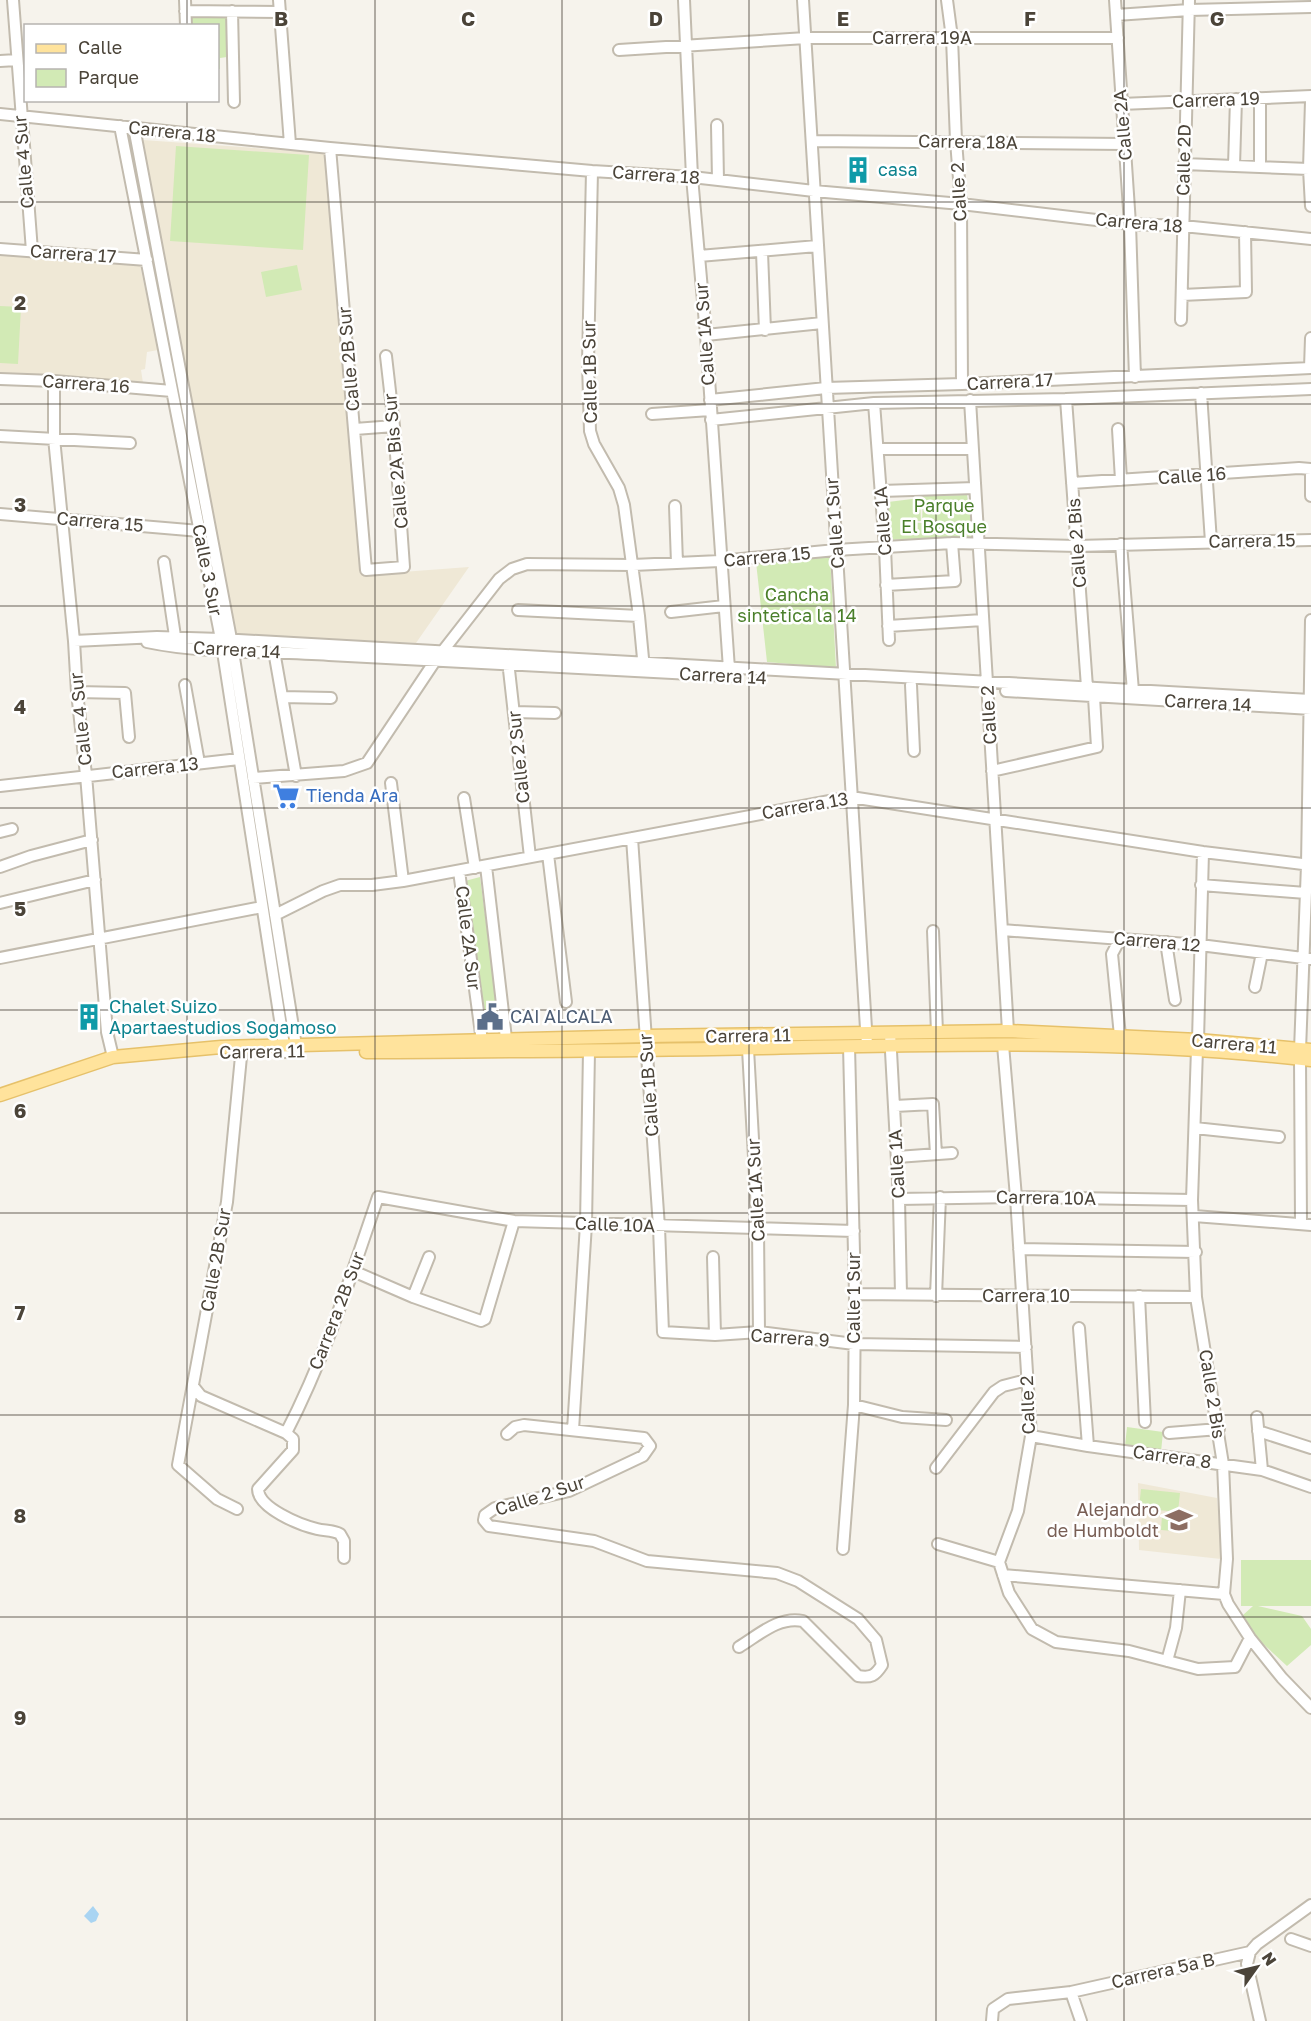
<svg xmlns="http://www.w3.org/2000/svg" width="1311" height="2021" font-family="'Golos Text',sans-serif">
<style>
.education{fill:#efe8d6}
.green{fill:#d2eab5}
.water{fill:#a9d4f2}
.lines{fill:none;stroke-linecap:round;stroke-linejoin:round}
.minor-casing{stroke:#c2bbae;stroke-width:14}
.major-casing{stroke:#e6c16a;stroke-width:15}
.minor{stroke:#fff;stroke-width:10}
.major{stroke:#ffe39c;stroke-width:12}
.grid{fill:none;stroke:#4b4439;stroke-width:1.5;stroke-opacity:0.55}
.labels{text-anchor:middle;stroke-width:5;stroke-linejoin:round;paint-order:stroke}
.street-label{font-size:18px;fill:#4b4439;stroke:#fff}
.culture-label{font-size:18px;fill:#0d838f;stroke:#fff;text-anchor:start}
.park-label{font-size:18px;fill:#4a7f2a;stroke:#fff}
.shop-label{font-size:18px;fill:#366cbe;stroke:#fff;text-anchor:start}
.service-label{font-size:18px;fill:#4e5e75;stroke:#fff;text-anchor:start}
.education-label{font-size:18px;fill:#785e54;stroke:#fff;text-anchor:end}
.grid-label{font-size:20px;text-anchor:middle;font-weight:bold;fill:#4b4439;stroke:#fff;stroke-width:5;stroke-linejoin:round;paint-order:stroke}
</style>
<rect width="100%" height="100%" fill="#f6f3ec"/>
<path class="education" d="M143 140 325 153 362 575 469 567 416 643 234 634Z
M0 255 140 265 158 350 147 352 145 369 141 370 143 383 0 373Z
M1138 1483 1217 1498 1221 1542V1559L1139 1550Z"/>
<path class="green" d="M190 17H227V57L220 58V69H218V26L190 25Z
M176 146 309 155 303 250 170 241Z
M297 265 302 290 266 297 261 272Z
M0 306 21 307 18 364 0 363Z
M967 495 974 537 887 540V523L890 522 888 502 920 498 921 521 899 522 922 523 923 496Z
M830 555 836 668 767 662 756 562Z
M480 877 500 1028 486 1030 465 881Z
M1127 1427 1163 1432 1161 1452 1125 1446Z
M1141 1489 1180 1493 1178 1512 1139 1508Z
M1162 1515 1185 1518 1184 1532 1161 1530Z
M1241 1560H1311V1606H1258L1302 1616 1311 1629V1645L1287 1666 1257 1638 1243 1615 1253 1606H1241Z"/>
<path class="water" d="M93 1906 99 1914 96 1921 91 1923 84 1916Z"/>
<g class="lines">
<defs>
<path id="minor" d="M13 0 32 251
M185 0 186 26
M279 0 290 144
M684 0 692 177 706 335 729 669
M803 0 867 1045
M947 0 952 38 956 141 961 204 962 384
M1115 0 1130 224 1135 377
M185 11 280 12
M232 11 234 102
M1116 15 1189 10 1311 7
M619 50 806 38H1118
M0 61 17 60
M1260 98V167
M1311 101 1309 169 1311 206
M1121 104 1311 96
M0 114 330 148 592 171 692 177 814 191 961 204 1130 224 1183 226 1311 239
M717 125 718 180
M120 126 221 639 285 1052
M134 127 231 639 297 1052
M812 141 1125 144
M330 148 366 570 404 567 394 426 386 356
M1184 164 1309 169
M1234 166 1236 99
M592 171 588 363 590 431 594 444 619 488 624 505 639 616 644 669
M0 249 147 260
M762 252 765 330
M699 256 817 246
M1182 295 1246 292 1245 232
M1181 320 1189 0
M706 335 822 323
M1310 368 1311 338
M0 379 54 381 172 391
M54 381V438L74 641 77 692 86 775 107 1032 113 1057
M1201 393 1211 542
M1066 399 1087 687
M710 400 826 388 962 384 1311 368
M970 400 1008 1031
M874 403 885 548 889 640
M652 414 710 410
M711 420 874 403 1066 399 1311 389
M355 429 394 426
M1118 429 1121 480
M0 436 130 443
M878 449H973
M1311 475V496
M1072 483 1299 468 1311 469
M881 491 975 488
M675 506 677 563
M0 514 200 531
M1121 544 1133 691
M164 562 176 643
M886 585 955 581 952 543
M518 610 639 616
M671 612 724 606
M888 626 983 620
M74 641 157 637 221 639 1311 700
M147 642C203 654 271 651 329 655 463 663 598 670 733 676
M274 651 296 776
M508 661 530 857
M185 685 199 763
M911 685 914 751
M1006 691 1311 709
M77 692 125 693 129 737
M282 697 331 698
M514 712 555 713
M992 771 1097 747 1094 697
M253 778 344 771 367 763 435 661 499 579 512 569 527 564 633 565 720 561 836 550 952 543 1077 546 1311 540
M391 783 403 881
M0 786 239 759
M464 798 475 868
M0 832 12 829
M632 838 659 1227 663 1332 715 1335 759 1332 854 1344 1026 1347
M548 854 566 1002
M486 866 507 1047
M0 867 31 856 92 840
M459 871 482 1041
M1201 885 1306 893
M0 903 95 880
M275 915 323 891 340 885H372L403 881 851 797 1203 852 1311 865
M1002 930 1200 945 1311 959
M933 931 937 1032
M1166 942 1175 1000
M0 958 262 907
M1255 987 1262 953
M890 1033 899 1199 901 1294
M1120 1036 1112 954 1120 939
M1198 1040 1203 852
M1003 1045 1016 1197 1031 1436 1018 1511 999 1562 1009 1593 1032 1629 1056 1642 1129 1651 1198 1669 1235 1667 1250 1638
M748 1049 758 1229 759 1332
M1197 1049 1192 1200 1196 1297 1223 1464 1227 1559 1224 1594 1228 1604 1250 1638 1282 1678 1311 1708
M1300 1050 1307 865 1311 620
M1300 1059 1301 1223
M895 1106 933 1104 936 1154
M1195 1128 1279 1137
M897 1157 952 1153
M899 1199 1016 1197 1192 1200
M1194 1216 1311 1225
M1019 1249 1196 1252
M713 1257 715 1335
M353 1271 413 1297 481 1321 485 1319 514 1221
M855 1294 1196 1297
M936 1296 940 1197
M1139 1296 1145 1422
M413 1297 429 1257
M1079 1328 1088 1446
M193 1386 201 1396 286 1433 293 1439V1450L258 1489C258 1508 300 1525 317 1529 325 1531 333 1530 340 1534L344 1541V1558
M854 1405 902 1417 946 1420
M1257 1417 1262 1470
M573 1430 586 1224 589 1051
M1258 1431 1311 1448
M286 1433C325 1358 351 1276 378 1197L514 1221 854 1231
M1169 1433 1219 1429
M507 1434 515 1427 524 1425 644 1438 650 1446 643 1456 569 1491 495 1508 485 1515 484 1520 489 1526 594 1541 647 1561 777 1573 798 1581 858 1619 876 1640 882 1665C875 1676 871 1678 858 1676L803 1621C779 1616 760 1634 739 1647
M1031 1436 1088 1446 1262 1470 1311 1487
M936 1468 994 1392 1003 1386 1027 1380
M237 1509 217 1499 178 1465 227 1202 242 1046
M938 1544 999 1562
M843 1549 854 1405 855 1294 849 1046
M1003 1575 1224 1594
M1167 1661 1176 1628 1180 1590
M1291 1939 1311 1946
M1250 1952 1247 1964 1260 2021
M1071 1992 1081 2021
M992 2021 993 2009 1008 1999 1071 1992 1250 1952 1257 1944 1311 1905"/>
<path id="major" d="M366 1052C498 1051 629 1051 761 1048 944 1044 1129 1039 1311 1060
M0 1095 113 1057 221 1047 645 1036 1008 1031 1198 1040 1311 1050"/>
</defs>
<use href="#minor" class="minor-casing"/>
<use href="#major" class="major-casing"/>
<use href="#minor" class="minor"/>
<use href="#major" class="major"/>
</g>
<path class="grid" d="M187 0V26M375 0V2021M562 0V2021M749 0V2021M936 0V2021M1124 0V2021M187 100V2021M0 202H1311M0 404H1311M0 606H1311M0 808H1311M0 1010H1311M0 1213H1311M0 1415H1311M0 1617H1311M0 1819H1311"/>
<defs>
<symbol id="building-bare" viewBox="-9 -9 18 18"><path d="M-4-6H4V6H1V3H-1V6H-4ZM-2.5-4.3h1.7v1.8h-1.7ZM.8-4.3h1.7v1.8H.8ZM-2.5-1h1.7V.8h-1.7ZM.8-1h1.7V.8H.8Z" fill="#0f9aa8" stroke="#fff" stroke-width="2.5" paint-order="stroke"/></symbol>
<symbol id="supermarket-bare" viewBox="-9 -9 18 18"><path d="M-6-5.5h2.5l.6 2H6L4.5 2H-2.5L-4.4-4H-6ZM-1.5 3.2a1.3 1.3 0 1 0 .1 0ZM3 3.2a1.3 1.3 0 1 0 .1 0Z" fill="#3f7fe0" stroke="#fff" stroke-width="2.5" paint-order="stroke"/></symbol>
<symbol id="civic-bare" viewBox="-9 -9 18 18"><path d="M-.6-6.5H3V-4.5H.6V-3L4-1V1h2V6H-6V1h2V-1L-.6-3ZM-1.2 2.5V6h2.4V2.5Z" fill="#5c6f8a" stroke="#fff" stroke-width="2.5" paint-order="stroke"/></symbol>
<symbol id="school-bare" viewBox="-9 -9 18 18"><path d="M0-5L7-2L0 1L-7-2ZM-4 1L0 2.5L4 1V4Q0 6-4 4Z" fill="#8d6e63" stroke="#fff" stroke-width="2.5" paint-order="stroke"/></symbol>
</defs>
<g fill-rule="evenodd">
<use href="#building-bare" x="839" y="151" width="38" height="38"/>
<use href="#supermarket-bare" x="267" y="777" width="38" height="38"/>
<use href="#building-bare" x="70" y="998" width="38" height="38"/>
<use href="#civic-bare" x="471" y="998" width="38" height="38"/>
<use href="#school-bare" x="1160" y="1501" width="38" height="38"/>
</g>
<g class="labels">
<g class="street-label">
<text x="922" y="44">Carrera 19A</text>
<text transform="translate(1216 100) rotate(-2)" y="6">Carrera 19</text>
<text transform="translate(1123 125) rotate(-95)" y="6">Calle 2A</text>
<text transform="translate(172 132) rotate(6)" y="6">Carrera 18</text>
<text transform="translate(968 142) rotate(1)" y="6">Carrera 18A</text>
<text transform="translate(1184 160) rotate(-89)" y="6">Calle 2D</text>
<text transform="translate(24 162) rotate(-95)" y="6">Calle 4 Sur</text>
<text transform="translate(656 175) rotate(4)" y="6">Carrera 18</text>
<text transform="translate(959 192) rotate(-93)" y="6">Calle 2</text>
<text transform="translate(1139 223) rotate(5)" y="6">Carrera 18</text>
<text transform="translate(73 254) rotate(4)" y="6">Carrera 17</text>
<text transform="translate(705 334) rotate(-94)" y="6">Calle 1A Sur</text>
<text transform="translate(349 359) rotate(-95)" y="6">Calle 2B Sur</text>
<text transform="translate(590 372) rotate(-91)" y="6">Calle 1B Sur</text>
<text transform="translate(1010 382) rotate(-3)" y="6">Carrera 17</text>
<text transform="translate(86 384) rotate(4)" y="6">Carrera 16</text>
<text transform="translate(396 461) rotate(-95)" y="6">Calle 2A Bis Sur</text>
<text transform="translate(1192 476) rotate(-4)" y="6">Calle 16</text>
<text transform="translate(883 521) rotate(-94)" y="6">Calle 1A</text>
<text transform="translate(100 522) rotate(5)" y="6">Carrera 15</text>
<text transform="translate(835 523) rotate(-94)" y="6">Calle 1 Sur</text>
<text transform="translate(1252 541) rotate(-1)" y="6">Carrera 15</text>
<text transform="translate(1077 543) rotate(-94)" y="6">Calle 2 Bis</text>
<text transform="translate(767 557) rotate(-5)" y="6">Carrera 15</text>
<text transform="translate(207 570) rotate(79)" y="6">Calle 3 Sur</text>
<text transform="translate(237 650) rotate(3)" y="6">Carrera 14</text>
<text transform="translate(723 676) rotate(3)" y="6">Carrera 14</text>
<text transform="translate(1208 703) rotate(3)" y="6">Carrera 14</text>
<text transform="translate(989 715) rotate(-93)" y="6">Calle 2</text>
<text transform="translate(81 719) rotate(-96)" y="6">Calle 4 Sur</text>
<text transform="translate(519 757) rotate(-96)" y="6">Calle 2 Sur</text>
<text transform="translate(155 768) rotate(-6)" y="6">Carrera 13</text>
<text transform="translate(805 806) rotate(-10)" y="6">Carrera 13</text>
<text transform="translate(468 938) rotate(83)" y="6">Calle 2A Sur</text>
<text transform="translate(1157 942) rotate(5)" y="6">Carrera 12</text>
<text transform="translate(748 1036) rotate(-1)" y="6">Carrera 11</text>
<text transform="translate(1234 1044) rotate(5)" y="6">Carrera 11</text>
<text transform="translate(262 1052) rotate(-1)" y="6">Carrera 11</text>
<text transform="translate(649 1085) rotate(-94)" y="6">Calle 1B Sur</text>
<text transform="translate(897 1164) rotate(-93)" y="6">Calle 1A</text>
<text transform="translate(756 1190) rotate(-93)" y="6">Calle 1A Sur</text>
<text transform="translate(1046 1198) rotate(1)" y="6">Carrera 10A</text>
<text transform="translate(615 1225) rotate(2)" y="6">Calle 10A</text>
<text transform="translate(216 1260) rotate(-80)" y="6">Calle 2B Sur</text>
<text x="1026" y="1302">Carrera 10</text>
<text transform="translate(854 1298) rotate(-90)" y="6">Calle 1 Sur</text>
<text transform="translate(337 1311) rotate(-69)" y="6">Carrera 2B Sur</text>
<text transform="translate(790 1338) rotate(4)" y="6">Carrera 9</text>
<text transform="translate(1212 1394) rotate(81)" y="6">Calle 2 Bis</text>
<text transform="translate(1028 1405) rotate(-92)" y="6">Calle 2</text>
<text transform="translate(1172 1457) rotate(8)" y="6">Carrera 8</text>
<text transform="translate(540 1496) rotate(-18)" y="6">Calle 2 Sur</text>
<text transform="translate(1163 1971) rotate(-13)" y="6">Carrera 5ª B</text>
</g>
<g class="culture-label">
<text x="878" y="176">casa</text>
<text x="109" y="1013">Chalet Suizo<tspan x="109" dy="21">Apartaestudios Sogamoso</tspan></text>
</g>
<g class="park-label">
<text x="944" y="512">Parque<tspan x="944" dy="21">El Bosque</tspan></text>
<text x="797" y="601">Cancha<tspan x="797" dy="21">sintetica la 14</tspan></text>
</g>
<g class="shop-label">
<text x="306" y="802">Tienda Ara</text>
</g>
<g class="service-label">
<text x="510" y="1023">CAI ALCALA</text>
</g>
<g class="education-label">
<text x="1159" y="1516">Alejandro<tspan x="1159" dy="21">de Humboldt</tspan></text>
</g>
</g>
<g class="grid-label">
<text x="281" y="26">B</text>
<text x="468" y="26">C</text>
<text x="656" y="26">D</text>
<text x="843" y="26">E</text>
<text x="1030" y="26">F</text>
<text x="1217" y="26">G</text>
<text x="20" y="310">2</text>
<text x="20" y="512">3</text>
<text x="20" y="714">4</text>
<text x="20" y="916">5</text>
<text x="20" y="1118">6</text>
<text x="20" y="1320">7</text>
<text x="20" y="1523">8</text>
<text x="20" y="1725">9</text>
</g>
<rect x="24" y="24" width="195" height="78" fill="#ffffff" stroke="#b7b4b0" stroke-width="1.5"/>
<rect x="36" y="44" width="30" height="9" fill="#ffe39c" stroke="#b7b4b0" stroke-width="1.5"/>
<text x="78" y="54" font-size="18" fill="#4b4439">Calle</text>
<rect x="36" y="69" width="30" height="18" fill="#d2eab5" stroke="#b7b4b0" stroke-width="1.5"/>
<text x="78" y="84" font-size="18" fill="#4b4439">Parque</text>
<g transform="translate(1257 1967) rotate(56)" stroke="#ffffff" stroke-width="4.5" paint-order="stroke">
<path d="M0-4.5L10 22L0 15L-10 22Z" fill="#4b4439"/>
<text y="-9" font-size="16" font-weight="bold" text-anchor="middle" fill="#4b4439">N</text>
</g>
</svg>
